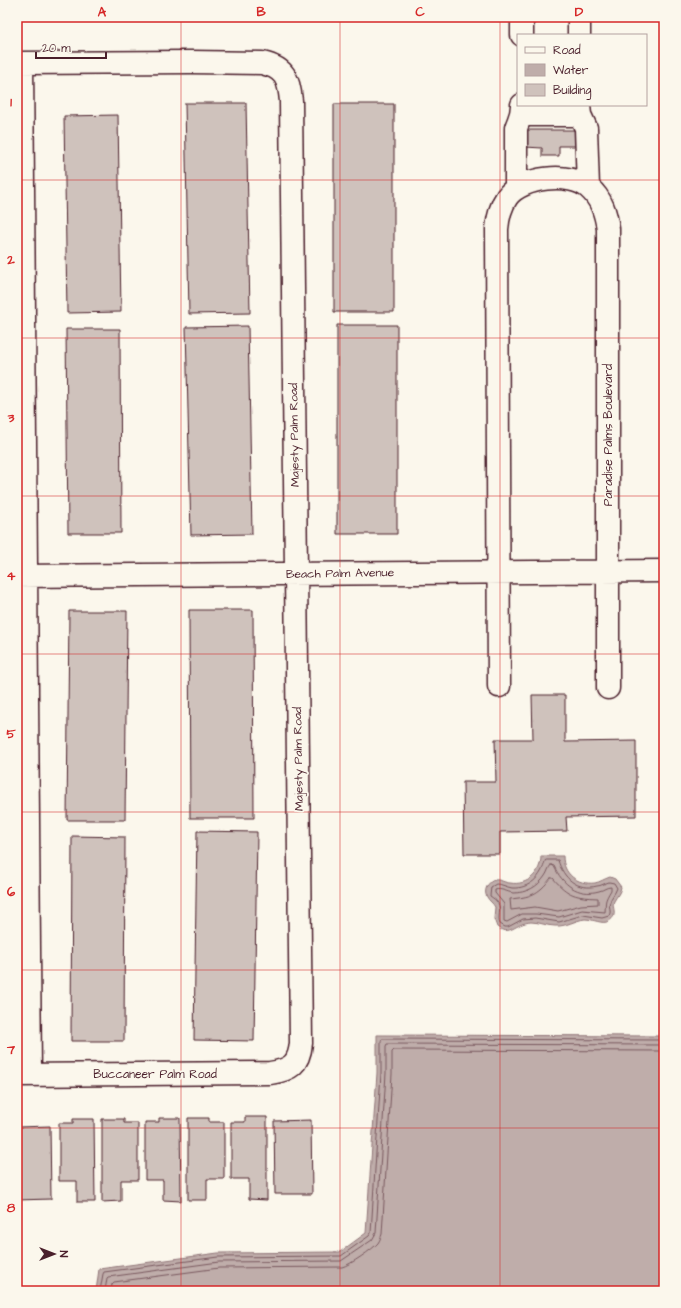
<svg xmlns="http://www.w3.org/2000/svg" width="681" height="1308" font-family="'Architects Daughter',sans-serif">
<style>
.water{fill:#bfadaa;stroke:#907477}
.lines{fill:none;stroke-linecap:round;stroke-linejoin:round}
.shore{stroke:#79585e;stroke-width:1}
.building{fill:#cfc2bc;stroke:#4a1f2b}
.street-casing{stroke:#4a1f2b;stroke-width:25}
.street{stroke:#fbf7ec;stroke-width:22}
.grid{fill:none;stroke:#d62828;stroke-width:1;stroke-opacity:0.55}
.labels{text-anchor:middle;stroke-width:3.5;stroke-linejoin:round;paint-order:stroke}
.street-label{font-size:12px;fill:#4a1f2b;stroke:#fbf7ec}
.neatline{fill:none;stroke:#d62828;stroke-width:1.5}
.grid-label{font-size:13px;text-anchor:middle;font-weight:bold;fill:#d62828}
</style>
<rect width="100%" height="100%" fill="#fbf7ec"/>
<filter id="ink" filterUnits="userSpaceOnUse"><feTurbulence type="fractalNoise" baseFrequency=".025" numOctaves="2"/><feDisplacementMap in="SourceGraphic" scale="8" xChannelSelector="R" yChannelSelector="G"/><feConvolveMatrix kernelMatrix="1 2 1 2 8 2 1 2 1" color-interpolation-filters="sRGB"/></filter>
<g filter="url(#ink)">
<path class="water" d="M541 856H563C563 874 577 885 595 883 600 882 604 879 610 877L615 879 621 887C620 893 617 896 614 901 611 907 619 915 609 921 603 925 593 919 585 919 575 920 566 927 555 926 547 926 539 922 531 922 515 923 510 937 497 927L494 919 495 907C493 903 489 901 487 897 483 891 488 881 495 880 500 879 505 883 510 883 528 886 541 873 541 856Z
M377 1035 664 1036V1291H96L99 1269 218 1253 340 1252 366 1233 377 1073Z"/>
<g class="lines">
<path class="shore" d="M547 860H558C563 878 577 891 597 886 601 886 605 883 609 882L614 883 617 888C615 894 611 897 610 902 608 907 612 910 609 916L602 918 583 915 559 922 535 918 523 919 508 927H505L500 924C497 917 502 910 498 903 496 900 493 898 490 896L491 887 496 884C502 884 506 887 512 888 529 889 542 877 545 861Z
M551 865 554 866C562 884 578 897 599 891 604 890 606 887 611 887V890C604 902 606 900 605 912L582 910 559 917 536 914H522L507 922 504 921V904L495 893V890C501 888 507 892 513 893 526 893 538 887 545 876 548 872 548 868 551 865Z
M551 878H553C568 896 576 897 598 898V904L581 905 558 911 535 907 511 910 510 899C530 897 538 895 551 878Z
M100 1291 103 1274 104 1272 218 1257 341 1256 369 1236 371 1233 381 1073V1041L382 1039 664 1040
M105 1291 107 1278 108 1277 219 1262 341 1261 372 1240 376 1233 386 1073V1046L387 1044 664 1045
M111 1291 112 1284 114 1282 219 1268 342 1267C350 1265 373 1249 378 1243 380 1240 381 1237 382 1234L392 1074V1052L394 1050 664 1051"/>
</g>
<path class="building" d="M185 103H246L250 313 189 314Z
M334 104H394V312H334Z
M118 115 121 312 67 313 64 116Z
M525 130H579V146H559V156H542V148L525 147Z
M337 325H397V534H337Z
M248 326 252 534 191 535 186 327Z
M66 329H120L121 533H68Z
M189 610H253L254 818H190Z
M69 611H127L125 820H67Z
M532 695H565V742L636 741V816L566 817 567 831 500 832V854H464L463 782H496L495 739H533Z
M197 831 257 832 254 1041 194 1040Z
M72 836 125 837 124 1041H71Z
M245 1117H267V1200L249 1199V1179H231V1122H245Z
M159 1118H180L181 1201 163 1200V1180H145V1122H159Z
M188 1118H209V1122H224V1179H207V1200H188Z
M73 1119H94L95 1202H77V1181H59V1123H73Z
M102 1119H124V1123H138V1180H121V1201L102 1202Z
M311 1120 312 1194H275L274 1121Z
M50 1126 51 1199 17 1200V1127Z"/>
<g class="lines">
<defs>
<path id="street" d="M522 17V35
M579 17V35
M17 63 191 62 262 63C285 68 289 79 291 101L301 1043C299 1065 290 1070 270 1073L17 1075
M22 63 30 1075
M579 105 580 115 586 128 588 187
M522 115H580
M516 188V128C519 119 522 116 522 105
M17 576 664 571
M499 686 497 229C498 218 500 207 507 197 521 177 571 171 589 188 602 199 606 214 608 229V688"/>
</defs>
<use href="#street" class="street-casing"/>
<use href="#street" class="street"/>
</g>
</g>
<path class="grid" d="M181 17V1291M340 17V1291M500 17V1291M17 180H664M17 338H664M17 496H664M17 654H664M17 812H664M17 970H664M17 1128H664"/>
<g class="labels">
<g class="street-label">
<text transform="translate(294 435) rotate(-91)" y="4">Majesty Palm Road</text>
<text transform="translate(608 435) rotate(-90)" y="4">Paradise Palms Boulevard</text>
<text transform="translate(340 573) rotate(-1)" y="4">Beach Palm Avenue</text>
<text transform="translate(298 759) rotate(-91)" y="4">Majesty Palm Road</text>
<text x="155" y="1078">Buccaneer Palm Road</text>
</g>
</g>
<rect width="681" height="1308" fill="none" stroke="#fbf7ec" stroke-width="44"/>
<rect x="517" y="34" width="130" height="72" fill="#fbf7ec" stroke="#b4a19f"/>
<rect x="525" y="47" width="20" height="6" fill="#fbf7ec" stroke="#b4a19f"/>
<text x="553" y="54" font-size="12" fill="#4a1f2b">Road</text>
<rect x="525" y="64" width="20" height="12" fill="#bfadaa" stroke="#b4a19f"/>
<text x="553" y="74" font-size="12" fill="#4a1f2b">Water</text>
<rect x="525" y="84" width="20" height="12" fill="#cfc2bc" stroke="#b4a19f"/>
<text x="553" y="94" font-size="12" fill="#4a1f2b">Building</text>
<g transform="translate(54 1254) rotate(90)" stroke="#fbf7ec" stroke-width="3" paint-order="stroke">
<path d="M0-3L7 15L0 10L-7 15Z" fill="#4a1f2b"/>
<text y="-6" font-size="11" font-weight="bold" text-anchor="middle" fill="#4a1f2b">N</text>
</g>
<path d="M36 52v6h70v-6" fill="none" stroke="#4a1f2b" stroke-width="2"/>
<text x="42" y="52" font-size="12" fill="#4a1f2b" stroke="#fbf7ec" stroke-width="3" paint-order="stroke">20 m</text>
<rect x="22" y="22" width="637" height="1264" class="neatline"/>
<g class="grid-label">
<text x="102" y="16">A</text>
<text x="261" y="16">B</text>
<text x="420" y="16">C</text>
<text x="579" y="16">D</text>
<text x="11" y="106">1</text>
<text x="11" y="264">2</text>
<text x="11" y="422">3</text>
<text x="11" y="580">4</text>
<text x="11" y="738">5</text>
<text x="11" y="896">6</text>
<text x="11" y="1054">7</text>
<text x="11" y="1212">8</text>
</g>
</svg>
